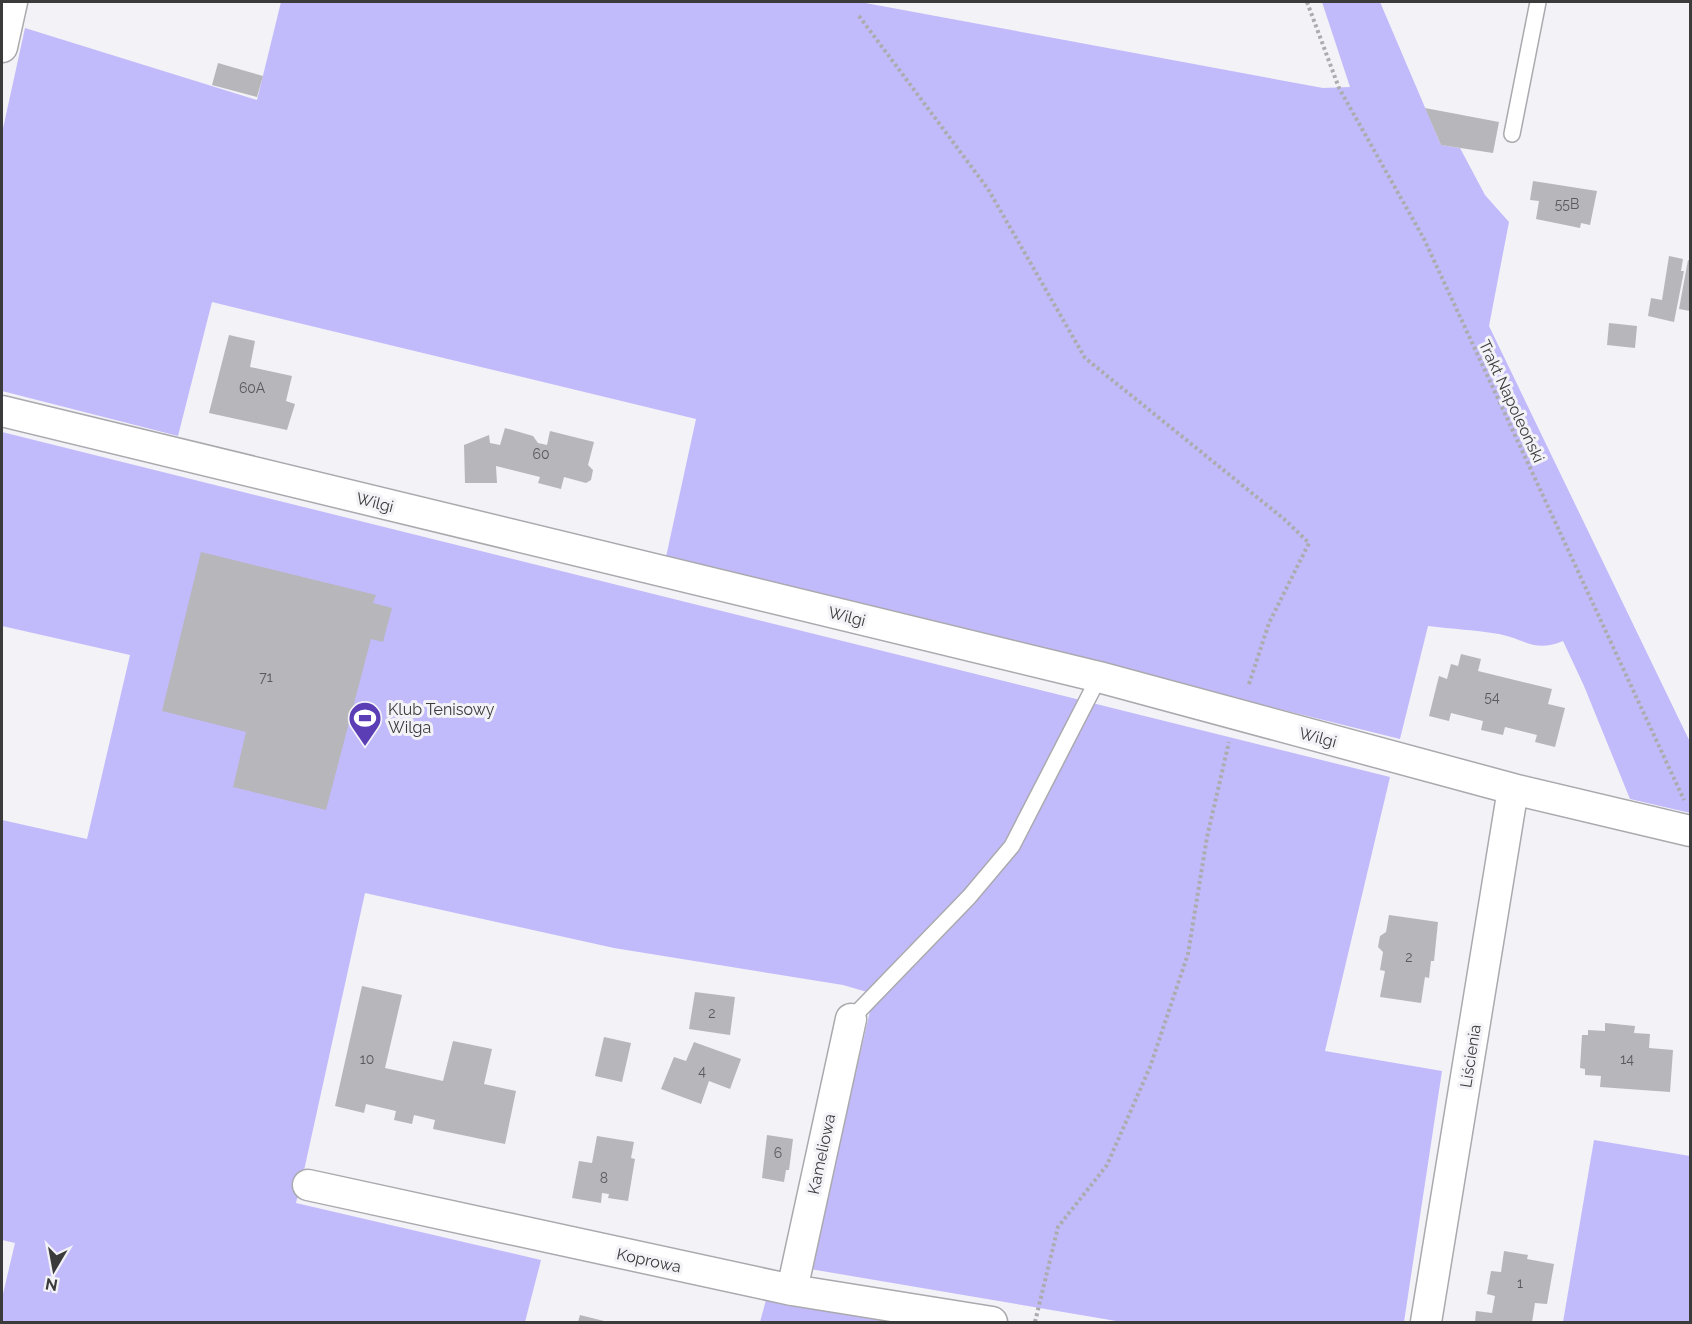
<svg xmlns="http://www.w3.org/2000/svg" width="1692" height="1324" font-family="Raleway,sans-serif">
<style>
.green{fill:#c1bbfb}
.building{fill:#b6b6bb}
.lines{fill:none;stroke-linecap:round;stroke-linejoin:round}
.service-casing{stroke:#aaa9ae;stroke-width:18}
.minor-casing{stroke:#aaa9ae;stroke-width:33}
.path{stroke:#acacaf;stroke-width:4;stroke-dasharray:3 3;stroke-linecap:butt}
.service{stroke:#fff;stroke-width:15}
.minor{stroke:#fff;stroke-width:30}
.labels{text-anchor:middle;stroke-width:6;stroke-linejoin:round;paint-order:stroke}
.number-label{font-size:14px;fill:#5a5a5c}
.street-label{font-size:16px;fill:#3b3b3c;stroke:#f2f2f7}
.poi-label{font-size:16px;fill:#3b3b3c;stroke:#f2f2f7;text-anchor:start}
</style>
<rect width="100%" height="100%" fill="#f2f2f7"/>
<path class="green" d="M281 2H860L1323 88 1350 87 1322 2H1380L1441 145 1460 148 1485 195 1509 222 1489 326 1690 742V813L1630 799 1584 686 1563 641C1534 653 1525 639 1499 634 1476 630 1452 629 1428 626L1400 739 666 557 696 419 212 302 178 436 2 391V133L25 28 257 100Z
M2 432 1390 777 1325 1051 1442 1071 1404 1322H1122L810 1269 874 994 843 985 614 948 365 893 305 1166 296 1203 541 1260 525 1322H2V1298L15 1243 2 1240V820L87 839 130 655 2 626Z
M1594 1140 1690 1156V1322H1563Z
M766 1300 893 1322H760Z"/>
<path class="building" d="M218 63 263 76 257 97 212 85Z
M1425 108 1499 122 1493 153 1441 145Z
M1533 181 1597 191 1590 225 1581 223 1580 228 1536 219 1539 201 1530 200Z
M1669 256 1683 259 1681 271H1684L1674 322 1648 316 1651 298 1662 300Z
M1688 260 1690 261V311L1679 309Z
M1609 323 1637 326 1635 348 1607 345Z
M229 335 255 341 250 367 292 376 286 401 295 404 287 430 209 413Z
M505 428 533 436 538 443 547 445 550 431 594 442 588 465 593 470 591 480 586 483 564 477 561 489 538 483 540 477 496 466 497 483H465L464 445 489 435 490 443 500 445Z
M201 552 376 595 373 603 392 608 383 642 371 639 326 810 233 787 246 732 162 711Z
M1461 654 1481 659 1478 671 1552 689 1548 704 1565 708 1555 747 1535 742 1537 735 1505 727 1503 735 1481 730 1483 721 1451 713 1449 721 1429 716 1439 676 1447 679 1451 664 1458 666Z
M1389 915 1438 922 1434 961H1431L1429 978 1425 977 1421 1003 1380 997 1385 971 1380 970 1383 952 1378 947 1380 936 1386 932Z
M362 986 402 995 385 1068 443 1081 453 1041 492 1049 484 1084 516 1091 505 1144 433 1129 435 1120 414 1115 412 1124 394 1120 396 1111 366 1104 364 1113 335 1106Z
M695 992 735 997 730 1035 689 1029Z
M1605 1023 1635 1026 1634 1033 1650 1034 1649 1048 1673 1050 1670 1092 1600 1087 1601 1076 1585 1075V1069L1580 1068 1582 1035H1588V1030L1605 1031Z
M604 1037 631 1043 622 1082 595 1076Z
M694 1042 741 1059 730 1089 709 1081 701 1104 661 1089 674 1057 686 1061Z
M767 1135 793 1139 789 1170H786L784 1182 762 1178Z
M597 1136 634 1142 631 1158 635 1159 628 1201 608 1198 609 1194 602 1193 601 1203 572 1198 579 1161 592 1163Z
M1504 1251 1528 1255 1527 1259 1554 1264 1547 1304 1535 1303 1532 1322H1475L1476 1311 1492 1313 1495 1296 1487 1294 1491 1271 1501 1272Z
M580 1315 608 1322H578Z"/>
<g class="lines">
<defs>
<path id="service" d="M1512 134 1538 2
M851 1019 969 897 1012 846 1099 677"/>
<path id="minor" d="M2 47 12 2
M2 411 1099 677 1513 789 1690 831
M308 1185 792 1290 992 1322
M792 1290 851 1019
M1426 1322 1513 789"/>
</defs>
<use href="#service" class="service-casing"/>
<use href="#minor" class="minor-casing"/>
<path class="path" d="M1307 2 1339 88 1424 239 1684 800
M859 16 988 189 1085 358 1284 519 1309 543 1269 623 1248 687
M1035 1322 1058 1227 1107 1165 1150 1067 1188 954 1207 837 1229 742"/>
<use href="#service" class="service"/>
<use href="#minor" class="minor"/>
</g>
<defs>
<symbol id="stadium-pin" viewBox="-11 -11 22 30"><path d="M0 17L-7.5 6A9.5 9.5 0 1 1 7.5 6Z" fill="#5b3db5" stroke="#f2f2f7"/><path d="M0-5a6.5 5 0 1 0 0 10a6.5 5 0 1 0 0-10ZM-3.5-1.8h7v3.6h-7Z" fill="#fff"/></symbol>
</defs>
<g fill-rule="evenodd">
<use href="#stadium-pin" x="346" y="699" width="38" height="52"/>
</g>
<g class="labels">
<g class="number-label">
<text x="1567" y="209">55B</text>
<text x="252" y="393">60A</text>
<text x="541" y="459">60</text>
<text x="266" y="682">71</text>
<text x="1492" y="702">54</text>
<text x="1409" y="962">2</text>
<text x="712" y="1018">2</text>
<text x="367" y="1064">10</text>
<text x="1627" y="1064">14</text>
<text x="702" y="1076">4</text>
<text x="778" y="1158">6</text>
<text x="604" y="1183">8</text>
<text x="1520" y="1288">1</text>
</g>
<g class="street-label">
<text transform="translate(1512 401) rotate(65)" y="6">Trakt Napoleoński</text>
<text transform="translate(375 502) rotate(14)" y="6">Wilgi</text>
<text transform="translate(847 616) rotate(14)" y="6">Wilgi</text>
<text transform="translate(1318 737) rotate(15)" y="6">Wilgi</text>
<text transform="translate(1470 1056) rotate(-81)" y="6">Liścienia</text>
<text transform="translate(821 1154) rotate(-78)" y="6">Kameliowa</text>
<text transform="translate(649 1260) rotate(12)" y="6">Koprowa</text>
</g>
<g class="poi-label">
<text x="388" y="715">Klub Tenisowy<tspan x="388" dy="18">Wilga</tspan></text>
</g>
</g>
<rect width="1692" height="1324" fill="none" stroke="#3b3b3c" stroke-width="6"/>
<g transform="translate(54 1270) rotate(190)" stroke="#f2f2f7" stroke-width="4.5" paint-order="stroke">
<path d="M0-4.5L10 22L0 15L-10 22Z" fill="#3b3b3c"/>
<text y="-9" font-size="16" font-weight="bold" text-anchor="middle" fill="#3b3b3c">N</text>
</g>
</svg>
